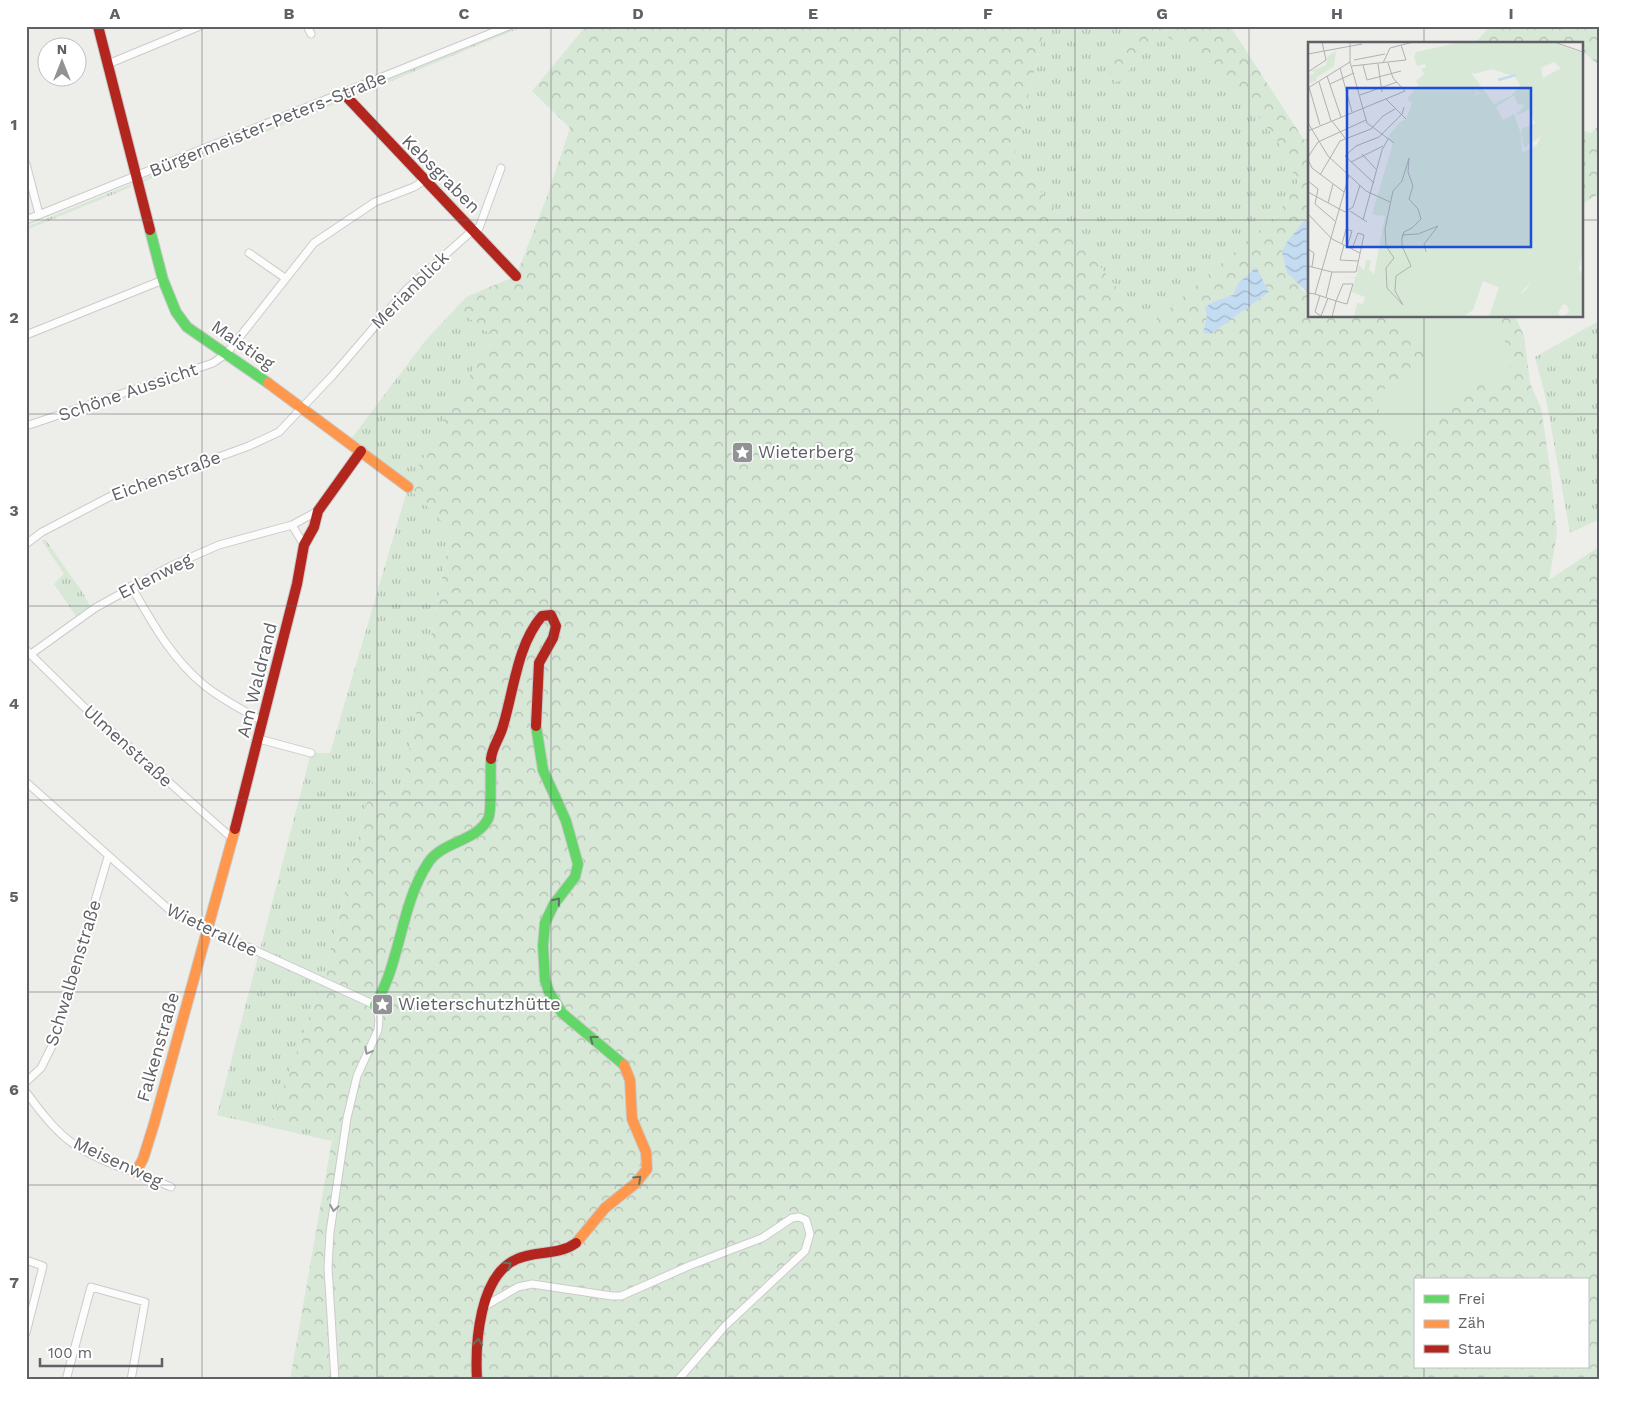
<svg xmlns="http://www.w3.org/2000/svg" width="1626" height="1406" font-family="'Work Sans',sans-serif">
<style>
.grass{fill:url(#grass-tufts)}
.forest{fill:url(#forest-crowns);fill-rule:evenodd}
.pitch{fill:#d8e8d7}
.water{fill:url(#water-waves)}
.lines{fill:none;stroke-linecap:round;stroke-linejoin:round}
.street-casing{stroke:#cbcbca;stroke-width:9}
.fast-casing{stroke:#c9c9ca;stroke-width:12}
.slow-casing{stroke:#c9c9ca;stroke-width:12}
.jam-casing{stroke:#c9c9ca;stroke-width:12}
.street{stroke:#fcfcfc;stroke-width:7}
.fast{stroke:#63d668;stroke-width:10}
.slow{stroke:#ff974d;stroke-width:10}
.jam{stroke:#b3261e;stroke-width:10}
.oneway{stroke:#607366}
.oneway2{stroke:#96979a}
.grid{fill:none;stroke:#5f6166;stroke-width:1;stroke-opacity:0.55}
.labels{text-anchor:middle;stroke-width:4;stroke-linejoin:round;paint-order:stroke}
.street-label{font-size:18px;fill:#5f6166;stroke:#fff}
.poi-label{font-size:18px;fill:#5f6166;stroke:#fff;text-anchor:start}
.inset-river{fill:none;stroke:#c3dcf1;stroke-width:2.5}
.inset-road{fill:none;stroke:#b0b1b1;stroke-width:1}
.view{fill:#1d4ed8;fill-opacity:0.15;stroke:#1d4ed8;stroke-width:2.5}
.inset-edge{fill:none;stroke:#5f6166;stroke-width:2.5}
.neatline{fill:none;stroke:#5f6166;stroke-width:2}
.grid-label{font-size:16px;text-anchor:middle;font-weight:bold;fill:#5f6166}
</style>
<defs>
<pattern id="grass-tufts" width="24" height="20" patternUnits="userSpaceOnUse" patternTransform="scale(1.25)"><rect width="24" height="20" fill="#d8e8d7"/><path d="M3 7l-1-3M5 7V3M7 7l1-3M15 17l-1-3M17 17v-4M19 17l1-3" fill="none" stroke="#b2bfb2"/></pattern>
<pattern id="forest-crowns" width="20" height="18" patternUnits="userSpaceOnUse" patternTransform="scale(1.25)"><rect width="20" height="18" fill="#d8e8d7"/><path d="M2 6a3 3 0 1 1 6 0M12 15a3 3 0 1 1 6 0" fill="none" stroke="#b2bfb2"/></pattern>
<pattern id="water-waves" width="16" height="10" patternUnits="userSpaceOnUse" patternTransform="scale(1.25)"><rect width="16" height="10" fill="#c3dcf1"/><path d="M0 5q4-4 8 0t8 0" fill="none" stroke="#a2b6c7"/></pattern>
</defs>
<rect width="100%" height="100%" fill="#edede9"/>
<path class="grass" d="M1045 26H1142L1135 35 1113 50 1117 84 1160 33 1173 40 1248 103 1279 143 1298 182 1277 215 1148 327 1014 158Z
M516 27 517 29 355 96 358 92Z
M338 100 342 101 143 182 145 178Z
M131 184V187L26 230V227Z
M456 308 494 337 451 405V531L402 788 373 779 323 979 272 1120 333 1134 331 1141 217 1115 311 753H330L408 487 351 439 425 341Z
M1597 322 1600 323V519L1570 533 1546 399 1535 357Z
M45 539 83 593 90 606 76 616 54 584 64 574 42 541Z"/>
<path class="forest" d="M586 26H1045L1014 158 1148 327 1277 215 1298 182 1279 143 1248 103 1173 40 1160 33 1117 84 1108 70 1113 50 1135 35 1142 26H1230L1304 140 1310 137V218L1303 222 1297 232 1301 289 1310 295V316H1515L1524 336 1530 383 1541 408 1550 468 1557 534 1549 580 1600 546V1380H681L678 1375 670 1380H290L333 1134 272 1120 323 979 373 779 402 788 451 531 408 487 451 405 494 337 456 308 466 297 516 276 546 199 570 128 532 91ZM1238 284 1269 292 1203 333 1215 301 1233 295ZM1415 1280H1587V1367H1415Z
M1490 26H1600V66L1582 51V44H1474Z
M1600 124V193L1582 204V130L1591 133Z"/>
<path class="pitch" d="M1397 316H1497L1509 355 1512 383 1487 392 1481 381 1403 445 1371 398 1428 358Z"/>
<path class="water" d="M1310 218V295L1287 273 1282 252 1287 242 1303 222Z
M1256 267 1269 292 1211 334 1203 333 1207 317 1205 307 1215 301 1233 295 1238 284Z"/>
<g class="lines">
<defs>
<path id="street" d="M307 26 311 34
M108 64 200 26
M26 164 39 214
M26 220 509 26
M249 253 285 278
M26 335 163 280
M26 426 213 363 227 353 314 243 375 202 414 187 425 180
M292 525 304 545
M26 544 42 532 111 496 249 446 279 432 333 375 407 289 474 229 479 228 501 168
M131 586C152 622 171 658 204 685 221 699 243 710 262 721
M26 650 83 706 233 839
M31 654 95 608 171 566 219 545 292 525 318 511
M259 739 311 753
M26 782 173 913 375 1005 379 1018 378 1030 357 1076 347 1118 330 1232 328 1268 335 1380
M26 1082 41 1068 52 1046 108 857
M26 1092C38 1108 51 1126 67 1139 94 1161 139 1173 171 1187
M26 1260 43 1266 26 1333
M485 1306 518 1287 532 1284 612 1296H621L691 1265 762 1238 792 1218 799 1217 806 1220 810 1234 805 1251 725 1326 678 1380
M66 1380 91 1287 145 1302 131 1380"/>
<path id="fast" d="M150 230 163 280 176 312 187 327 268 383
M536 726 543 770 566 821 578 864 575 877 554 904 545 923 543 946 545 980 549 992 562 1013 624 1065
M375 1005C401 962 400 906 428 863 442 841 476 842 488 819 492 813 490 771 491 759"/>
<path id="slow" d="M268 383 408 487
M136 1172 143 1159 154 1124 235 829
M576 1243 605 1208 636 1183 647 1169 646 1152 632 1119 630 1080 624 1065"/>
<path id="jam" d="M98 26 150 230
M344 94 516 276
M491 759C492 747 500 738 503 726 514 690 517 645 542 616L551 615 556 626 553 638 539 663 536 726
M235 829 297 584 304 545 314 527 318 511 361 451
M477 1380C475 1344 479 1275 517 1259 536 1250 558 1256 576 1243"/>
</defs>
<use href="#street" class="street-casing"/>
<use href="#fast" class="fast-casing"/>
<use href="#slow" class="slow-casing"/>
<use href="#jam" class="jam-casing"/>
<use href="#street" class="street"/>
<use href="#fast" class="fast"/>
<use href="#slow" class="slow"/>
<use href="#jam" class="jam"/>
</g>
<defs><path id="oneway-chevron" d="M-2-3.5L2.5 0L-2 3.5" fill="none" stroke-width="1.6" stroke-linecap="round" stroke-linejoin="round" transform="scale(1.25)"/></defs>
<g class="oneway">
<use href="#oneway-chevron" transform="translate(557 901) rotate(-51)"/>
<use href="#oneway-chevron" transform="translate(593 1039) rotate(-143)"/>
<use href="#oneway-chevron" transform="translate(638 1179) rotate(-43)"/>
<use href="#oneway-chevron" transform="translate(508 1265) rotate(-34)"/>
<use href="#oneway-chevron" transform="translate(478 1342) rotate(-84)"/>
</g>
<g class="oneway2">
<use href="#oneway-chevron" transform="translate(368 1051) rotate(119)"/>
<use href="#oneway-chevron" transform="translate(334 1208) rotate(99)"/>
</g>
<path class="grid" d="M202 26V1380M377 26V1380M551 26V1380M726 26V1380M900 26V1380M1075 26V1380M1249 26V1380M1424 26V44M26 220H1310M1582 220H1600M1424 316V1280M26 414H1600M26 606H1600M26 800H1600M26 992H1600M26 1185H1600M1424 1367V1380"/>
<defs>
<symbol id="sight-square" viewBox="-11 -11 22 22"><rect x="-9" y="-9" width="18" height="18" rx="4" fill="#919294" stroke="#fff"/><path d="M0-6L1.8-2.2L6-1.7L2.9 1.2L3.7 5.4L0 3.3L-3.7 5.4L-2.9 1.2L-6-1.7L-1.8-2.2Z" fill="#fff"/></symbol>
</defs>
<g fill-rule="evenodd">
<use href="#sight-square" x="730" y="440" width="25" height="25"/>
<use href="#sight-square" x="370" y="992" width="25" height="25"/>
</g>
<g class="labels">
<g class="street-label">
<text transform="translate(268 124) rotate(-22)" y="6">Bürgermeister-Peters-Straße</text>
<text transform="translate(441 174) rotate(45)" y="6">Kebsgraben</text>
<text transform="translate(410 290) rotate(-45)" y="6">Merianblick</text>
<text transform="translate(243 345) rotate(35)" y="6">Maistieg</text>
<text transform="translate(128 392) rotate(-19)" y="6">Schöne Aussicht</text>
<text transform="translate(166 476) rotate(-20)" y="6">Eichenstraße</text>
<text transform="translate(155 576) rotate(-27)" y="6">Erlenweg</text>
<text transform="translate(257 680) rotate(-76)" y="6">Am Waldrand</text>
<text transform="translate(128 746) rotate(42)" y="6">Ulmenstraße</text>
<text transform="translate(212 930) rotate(26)" y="6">Wieterallee</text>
<text transform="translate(73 973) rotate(-73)" y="6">Schwalbenstraße</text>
<text transform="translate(158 1047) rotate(-74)" y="6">Falkenstraße</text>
<text transform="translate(118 1162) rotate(25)" y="6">Meisenweg</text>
</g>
<g class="poi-label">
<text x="758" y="458">Wieterberg</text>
<text x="398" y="1010">Wieterschutzhütte</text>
</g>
</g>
<g transform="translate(1308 42)">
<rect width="275" height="275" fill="#edede9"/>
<path d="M28 9 26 24 8 36 9 39 0 41V34L7 31 3 29 18 23 19 15ZM181 10 184 27 166 32 162 29 160 16H154V13ZM164 35 168 47 166 55 172 51 186 67 169 83 154 64ZM91 81 95 84 86 101 90 106 85 135 82 134 71 173 77 175 64 172 85 101 79 96ZM228 81 233 94 216 106 213 87ZM51 223 62 235 57 255 44 250 47 236 35 235H48ZM191 245 219 255 255 262 250 271 253 275H181Z" fill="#d8e8d7"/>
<path d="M154 0H243L275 11V207L271 227 275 235V275H255L261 270 259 263 243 260 252 241 224 239 210 253 175 239 165 268 155 275H46L49 261 55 262 62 235 56 230 58 218 63 219 61 228 66 232 77 174 70 173 82 134 85 135 90 106 86 101 95 84 91 81 98 77 104 61 99 57 111 42 107 40 116 32 113 27 118 25 117 22 109 24 106 15 108 10ZM181 10 184 27 207 35 212 43 204 53 186 62 162 29 160 16H154V13ZM246 20 253 26 235 36 233 26ZM164 36 169 49 165 56 171 50 186 67 169 83 154 64ZM206 53 210 62 217 63 207 74 221 68 233 94 229 103 214 111 213 92 206 72 195 78 188 65Z" fill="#d8e8d7" fill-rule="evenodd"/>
<path d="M226 235 252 241 243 260 210 253 218 248Z" fill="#d8e8d7"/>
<path d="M206 75 210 89 198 96 194 91 200 86 195 80Z" fill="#d8e8d7"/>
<path class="inset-river" d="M190 38 208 33"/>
<path class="inset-road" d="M246 0 275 10M82 6 105 0M0 12 54 2M46 18 77 12M42 20 59 81 86 101M75 21 82 6M70 22 74 50M55 23 59 38 93 29M44 24 98 18 93 3M32 26 44 70M0 30 18 18 14 0M19 34 33 75M11 40 23 79M22 42 46 31M1 45 12 83M0 46 42 20V0M52 53 89 40M78 57 98 77M24 79 37 96M0 81 20 114 58 149 82 160M0 89 97 49 85 36 80 21M54 112 68 127M0 115 10 100 58 78M101 116 100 130 105 144 101 157 110 167 113 177 104 186 96 190 94 196V204L103 224 88 234 87 249 95 263 79 246 78 226 86 216 78 204 77 187 85 149 94 139ZM0 118 4 126 36 150M43 120 75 104M12 133 32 99 63 87 75 74 87 67M0 139 10 147 7 162 27 179M66 141 37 114 48 104 71 95 94 72 96 65M0 150 37 170 45 165 52 143M20 161 25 142M42 169 59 180M0 172 24 197 52 211M55 178 74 108 80 97M94 193 110 192 130 184 116 202 118 210M34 202 38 187 44 189 39 205M36 203 32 218 51 219M0 207 6 211 4 225M0 224 24 230H48L56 193 50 191 44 207M0 251 7 252 28 259 39 262 45 242H35L28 259 24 275M7 252 41 133M12 253 7 270 13 274 20 256M18 255 24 230"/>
<path class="view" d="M39 46H223V205H39Z"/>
<rect width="275" height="275" class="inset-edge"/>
</g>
<rect width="1626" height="1406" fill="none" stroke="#ffffff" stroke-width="55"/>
<rect x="1414" y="1278" width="175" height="90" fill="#ffffff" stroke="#bfc0c2"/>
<rect x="1424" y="1295" width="25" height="8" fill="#63d668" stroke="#bfc0c2"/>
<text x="1458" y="1304" font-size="15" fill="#5f6166">Frei</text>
<rect x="1424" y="1320" width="25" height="8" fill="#ff974d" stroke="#bfc0c2"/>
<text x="1458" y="1328" font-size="15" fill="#5f6166">Zäh</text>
<rect x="1424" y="1345" width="25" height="8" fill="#b3261e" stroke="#bfc0c2"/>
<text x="1458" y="1354" font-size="15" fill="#5f6166">Stau</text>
<g transform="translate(62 62)"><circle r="24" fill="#ffffff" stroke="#bfc0c2"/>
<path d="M0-4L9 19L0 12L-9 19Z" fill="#919294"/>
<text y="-8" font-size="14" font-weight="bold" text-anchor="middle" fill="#5f6166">N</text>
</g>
<path d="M40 1358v8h122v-8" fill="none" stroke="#5f6166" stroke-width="2.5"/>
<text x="48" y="1358" font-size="15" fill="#5f6166" stroke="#ffffff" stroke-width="4" paint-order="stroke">100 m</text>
<rect x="28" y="28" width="1570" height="1350" class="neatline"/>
<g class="grid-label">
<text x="115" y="19">A</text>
<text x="289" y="19">B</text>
<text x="464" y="19">C</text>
<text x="638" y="19">D</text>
<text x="813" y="19">E</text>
<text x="988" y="19">F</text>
<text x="1162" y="19">G</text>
<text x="1337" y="19">H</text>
<text x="1511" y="19">I</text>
<text x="14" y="130">1</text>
<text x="14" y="323">2</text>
<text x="14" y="516">3</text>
<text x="14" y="709">4</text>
<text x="14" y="902">5</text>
<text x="14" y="1095">6</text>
<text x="14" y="1288">7</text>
</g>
</svg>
